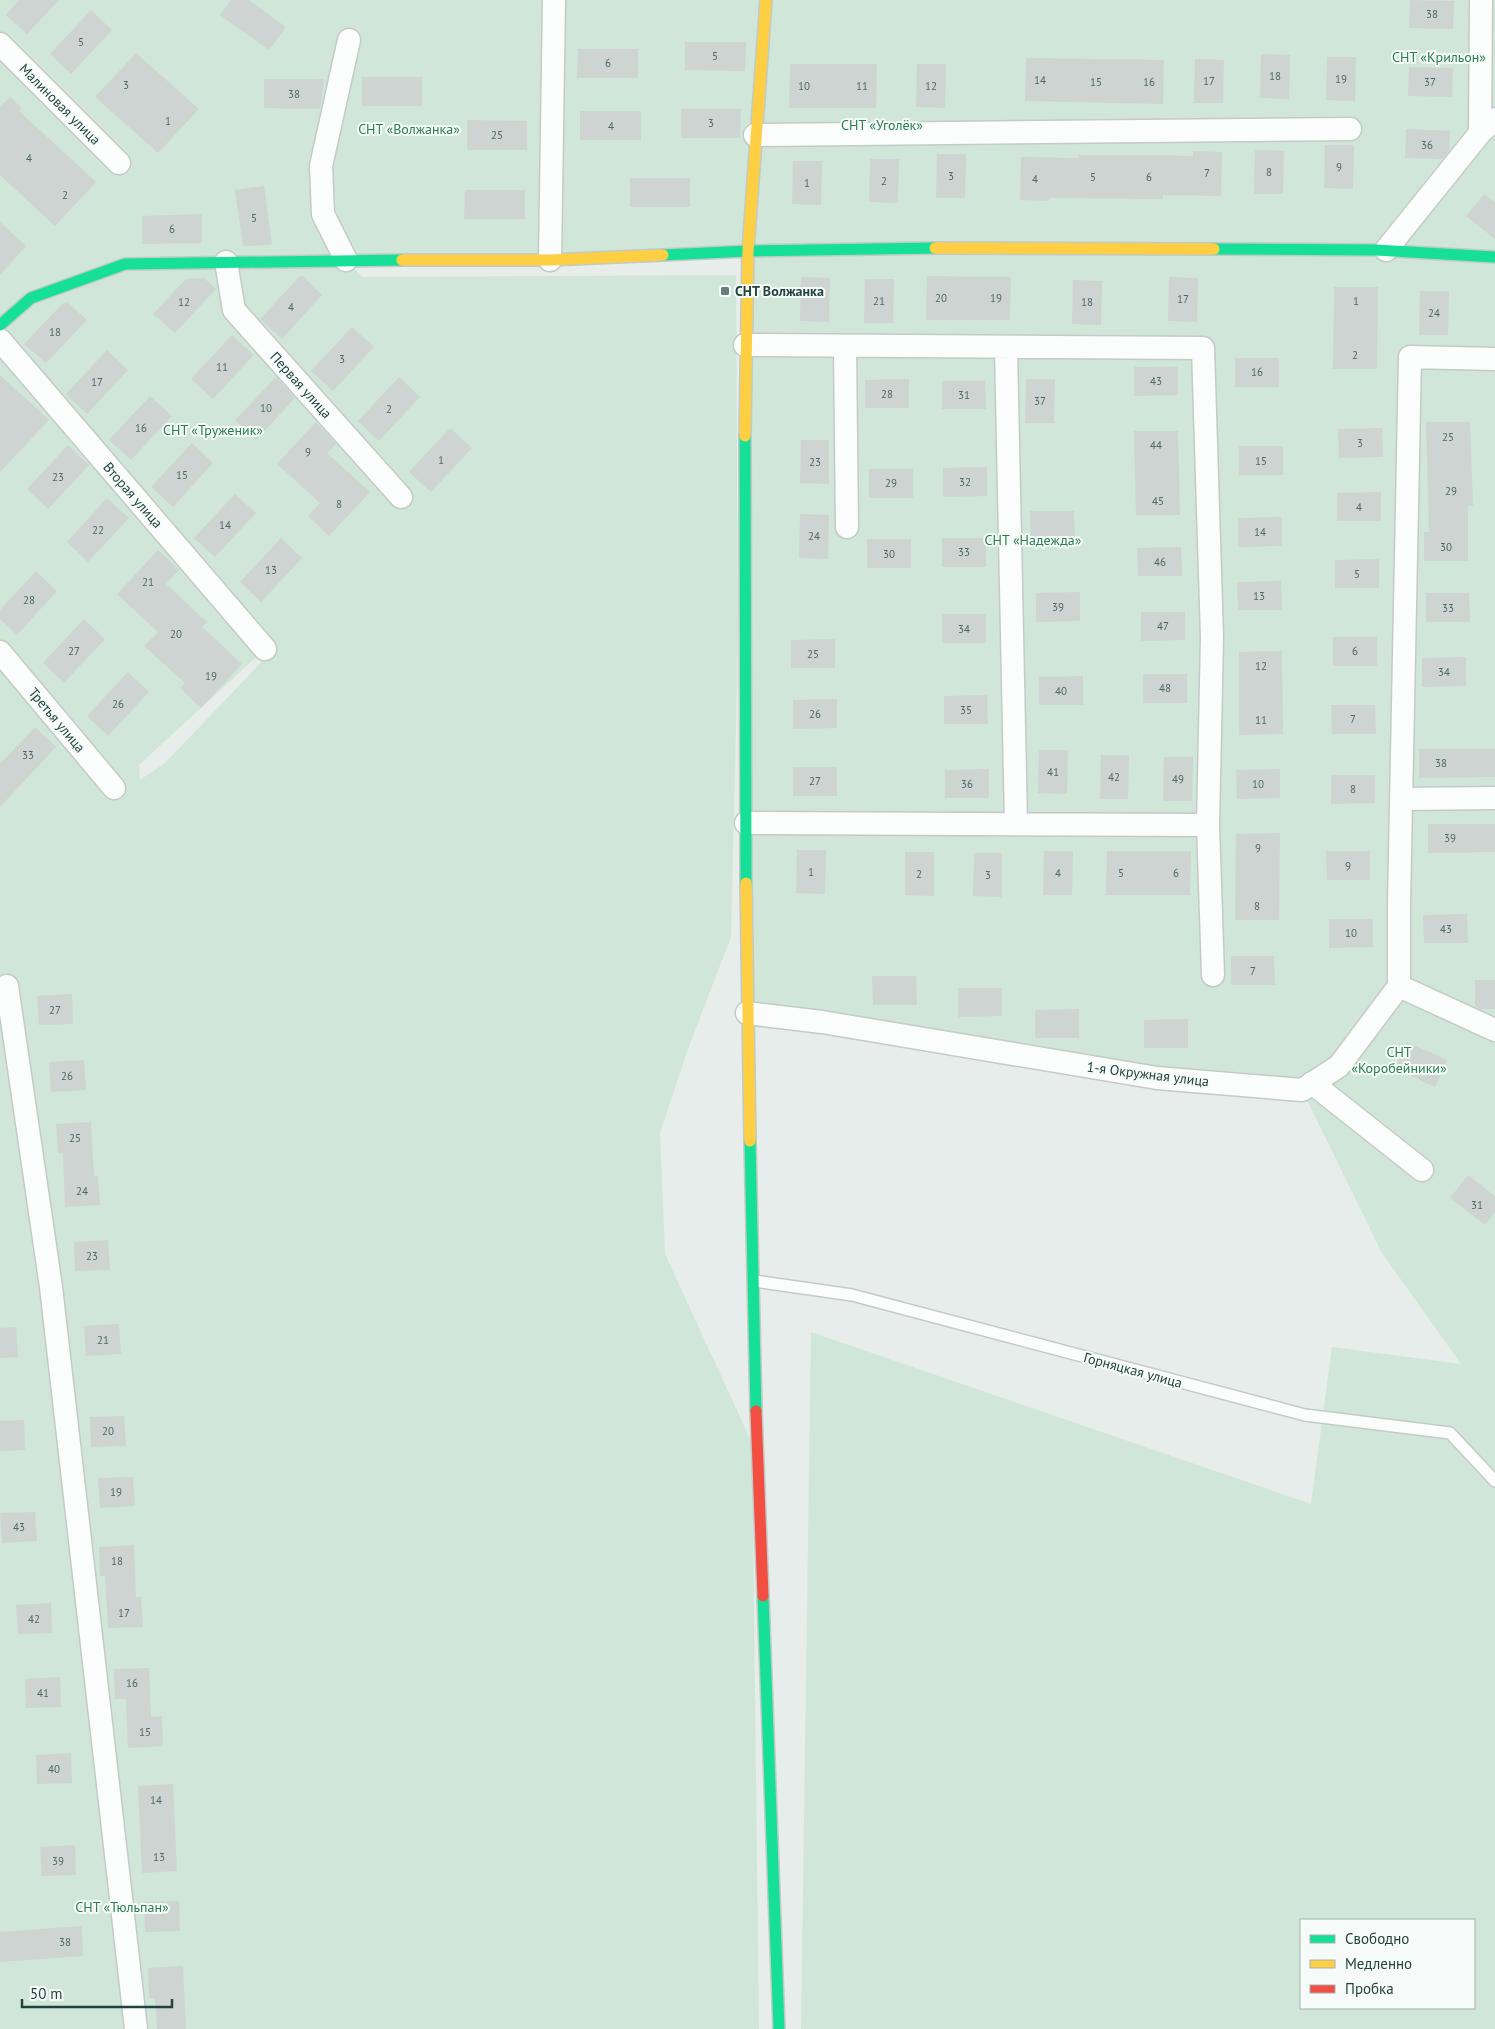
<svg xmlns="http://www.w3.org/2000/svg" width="1495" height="2029" font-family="'PT Sans',sans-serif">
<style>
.green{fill:#d0e6d8;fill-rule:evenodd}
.building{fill:#ced4d2}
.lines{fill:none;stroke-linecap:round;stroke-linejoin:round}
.lane-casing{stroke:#c4cac8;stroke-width:14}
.street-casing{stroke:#c4cac8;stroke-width:25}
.fast-casing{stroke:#c2cac8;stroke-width:14}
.slow-casing{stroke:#c2cac8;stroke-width:14}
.jam-casing{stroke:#c2cac8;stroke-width:14}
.lane{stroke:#fbfcfc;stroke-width:11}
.street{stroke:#fbfcfc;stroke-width:22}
.fast{stroke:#16e098;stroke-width:11}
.slow{stroke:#ffcf43;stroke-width:11}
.jam{stroke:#f24e42;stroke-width:11}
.poi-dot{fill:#677e7a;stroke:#f6fbf9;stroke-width:2}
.labels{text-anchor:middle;stroke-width:4;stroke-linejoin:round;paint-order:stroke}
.number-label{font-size:11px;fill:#4e6863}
.park-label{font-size:14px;fill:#297d51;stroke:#f6fbf9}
.street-label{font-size:14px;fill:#22433d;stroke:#f6fbf9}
.poi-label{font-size:14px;font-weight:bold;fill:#22433d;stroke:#f6fbf9;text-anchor:start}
</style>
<rect width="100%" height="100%" fill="#e7edea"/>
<path class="green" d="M0 0H1495V2029H801L811 1332 1311 1504 1332 1347 1461 1364 1382 1253 1302 1090 747 1013 748 251 346 260 362 277 736 275 738 644 731 937 688 1049 660 1133 665 1254 752 1443 759 2029H0ZM265 649 269 654 165 763 140 780 139 765ZM1301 1920H1474V2008H1301Z"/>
<path class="building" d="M19 0H59L27 34 6 15Z
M231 0H249L286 27 269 50 220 15Z
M1410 0 1454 1 1453 29 1409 28Z
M91 10 112 30 71 74 50 54Z
M685 42H746L745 71 685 70Z
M578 49H638V78H577Z
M136 53 199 109 158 153 95 97Z
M1261 54 1290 55 1289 99 1260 98Z
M1327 57H1356L1355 101 1326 100Z
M1026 58 1164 60 1163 104 1025 101Z
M1195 59 1224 60 1223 103H1194Z
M790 64H877L876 108H789Z
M917 64H946L945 108 916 107Z
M1409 67 1453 68 1452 97 1408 96Z
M362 77H422V106H362Z
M264 79H324L320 109 264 108Z
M10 97 22 108 19 111 96 182 55 226 0 175V107Z
M681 109H741L740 138H681Z
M580 111H641V140H580Z
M467 120 527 121V150H467Z
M1406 129 1450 131 1449 151 1442 159 1405 158Z
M1325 145H1354L1353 189 1324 188Z
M1255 150 1284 151 1283 194H1254Z
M1193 151 1222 152 1221 196 1163 195V199L1049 198V201L1020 200 1021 157 1079 158V155H1135L1193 156Z
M937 154H966L965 198H936Z
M870 159H899L898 203 869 202Z
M793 161H822L821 205 792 204Z
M630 178H690V207H630Z
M264 186 272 245 243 246 235 190Z
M465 190H525V219H464Z
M1484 194 1495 203V239L1466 216Z
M202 214V243L142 244V216Z
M0 222 26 246 0 275Z
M300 276H303L322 295 282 339 260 319Z
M927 276 1011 277 1010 320H926Z
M801 277 830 278 829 322 800 321Z
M1169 277 1198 278 1197 322 1168 321Z
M204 278 216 289 175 333 153 314 186 279Z
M865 279H894L893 323H864Z
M1073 280 1102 281 1101 325 1072 324Z
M1334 287H1378L1377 369H1333Z
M1420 291H1449L1448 335H1419Z
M67 302 87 320 46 363 24 344 62 304Z
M352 327 374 347 333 391 311 371Z
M232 335 254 355 213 399 191 379Z
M107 350 128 370 87 414 66 394Z
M1235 358H1279V387H1235Z
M1134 367H1178V395L1134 396Z
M0 375 49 420 0 472Z
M276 377 295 398 256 440 235 420Z
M399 377 420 397 379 441 358 421Z
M909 379V408H865V380Z
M1026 379H1055L1054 423H1025Z
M942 381H985L986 409H942Z
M150 396 172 416 131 460 109 440Z
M316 422 336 444 327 453 370 492 329 536 308 516 320 503 277 464Z
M1426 422H1470L1473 506H1468V561H1424V532H1429Z
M450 428 472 448 431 492 409 472Z
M1382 428 1383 457 1339 458 1338 429Z
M1134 431H1178L1180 515H1136Z
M801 440H829V484L800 483Z
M192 443 213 463 173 507 151 487Z
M68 445 89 465 48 509 27 489Z
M1239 446H1283V475H1239Z
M987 467V496L943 497V468Z
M869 469H913V498H869Z
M1381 492V521H1337V493Z
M235 494 256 513 215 557 194 538Z
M107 498 129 518 88 562 67 542Z
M1030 511H1074L1075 539 1031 540Z
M800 514 829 515 828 559 799 558Z
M1282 517V546L1238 547V518Z
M281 538 302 558 261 602 240 582Z
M942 538H986V567H942Z
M867 539H911V568H867Z
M1181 547 1182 576H1138L1137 548Z
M158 550 179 570 166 584 207 622 202 627 242 664 201 708 180 688 185 683 144 646 158 632 117 594Z
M1379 559V588H1335V560Z
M36 571 57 591 17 635 0 619V610Z
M1281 581 1282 610H1238L1237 582Z
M1080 592V621L1036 622V593Z
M1426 593H1469L1470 622H1426Z
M1141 612H1185V640L1141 641Z
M942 614H986V643H942Z
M84 619 105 639 64 683 43 663Z
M1333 637H1377V666H1333Z
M835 639V668H791V640Z
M1282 651 1283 734 1239 735V652Z
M1466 657V686L1422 687V658Z
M128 672 149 692 108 736 87 716Z
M1143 674H1187V703H1143Z
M1083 676V705H1039V677Z
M987 695 988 724H944V696Z
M837 699V728L793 729V700Z
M1331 705H1375L1376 734H1332Z
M35 727 56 747 0 807V764Z
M1419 749H1495V777L1419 778Z
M1039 750H1068L1067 794 1038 793Z
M1101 755H1129L1128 799H1100Z
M1164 757H1193L1192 801H1163Z
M793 767H837V796H793Z
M989 769V798H945V770Z
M1280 769V798L1237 799 1236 770Z
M1331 775H1375V803L1331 804Z
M1428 824H1495V852L1428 853Z
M1280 833 1279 920H1235L1236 834Z
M797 850H826L825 894 796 893Z
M1044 851H1073L1072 895H1043Z
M1107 851H1191L1190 895H1106Z
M1326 851H1370V880H1327Z
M905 852H934V896L905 895Z
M974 853H1002V897L973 896Z
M1467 914 1468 943H1424L1423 915Z
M1329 919H1373V947L1329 948Z
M1231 956H1274L1275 985H1231Z
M872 976H916L917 1005H873Z
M1475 980H1495V1009H1480L1475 1006Z
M958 988H1002V1016L958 1017Z
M72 994 73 1024 39 1025 37 996Z
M1079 1009V1038H1035V1010Z
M1188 1019V1048H1144V1020Z
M1407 1042 1447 1060 1435 1087 1395 1068Z
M84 1060 86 1090 51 1092 49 1062Z
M91 1122 94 1176H98L100 1205 65 1207 63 1153H58L56 1124Z
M1468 1175 1495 1196V1212L1485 1225 1450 1198Z
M108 1240 110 1270 75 1271 74 1242Z
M119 1324 121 1354 86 1356 84 1326Z
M16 1327 18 1357 0 1358V1328Z
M124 1416 126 1446 91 1447 90 1417Z
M24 1420 25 1450 0 1451V1421Z
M133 1477 135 1506 100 1508 98 1478Z
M35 1512 37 1541 2 1543 0 1513Z
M134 1545 136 1597H141L143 1627 108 1628 105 1576H100L99 1547Z
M51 1603 52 1633 18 1634 16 1605Z
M149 1668 151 1717 162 1716 163 1746 128 1748 126 1699H115L114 1669Z
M60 1677 61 1707 26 1708 25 1679Z
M71 1753 72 1783 37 1784 36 1755Z
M173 1784 177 1871 142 1873 138 1786Z
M75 1845 76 1875 42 1876 40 1847Z
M179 1901 180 1931 145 1932 144 1902Z
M82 1926 83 1956 0 1962V1932Z
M183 1966 186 2029H157L155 1998H149L148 1968Z"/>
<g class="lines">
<defs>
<path id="lane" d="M754 1281 852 1295 1305 1415 1450 1433 1495 1481"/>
<path id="street" d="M0 44 119 163
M1480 133 1481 0
M755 135 1350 129
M1386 250 1480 133 1495 119
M346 260 323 214 321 166 349 40
M550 260 554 0
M226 262 234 310 401 497
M0 340 265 649
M745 345 1203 348 1212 637 1208 825 1213 975
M845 346 847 527
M1006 348 1016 823
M0 652 114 788
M1402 799 1495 798
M746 823 1208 825
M7 986 51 1287 136 2029
M1399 986V904L1410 357 1495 359
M747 1013 822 1022 1157 1078 1302 1090 1339 1066 1399 986 1495 1030
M1312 1083 1422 1170"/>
<path id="fast" d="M1214 249 1376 250 1495 257
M663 255 748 251 935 248
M0 325 31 298 125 264 402 260
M745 436 746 883
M750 1141 756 1411
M763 1596 779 2029"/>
<path id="slow" d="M935 248 1214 249
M402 260H550L663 255
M745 436 748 251 766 0
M746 883 750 1141"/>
<path id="jam" d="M756 1411 763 1596"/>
</defs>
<use href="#lane" class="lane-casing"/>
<use href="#street" class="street-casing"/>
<use href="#fast" class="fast-casing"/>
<use href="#slow" class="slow-casing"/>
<use href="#jam" class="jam-casing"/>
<use href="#lane" class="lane"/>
<use href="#street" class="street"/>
<use href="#fast" class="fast"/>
<use href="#slow" class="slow"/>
<use href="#jam" class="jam"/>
</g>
<rect class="poi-dot" x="720" y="286" width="10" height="10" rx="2.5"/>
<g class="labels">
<g class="number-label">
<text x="1432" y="18">38</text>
<text x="81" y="46">5</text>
<text x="715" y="60">5</text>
<text x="608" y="67">6</text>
<text x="1275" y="80">18</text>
<text x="1341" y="83">19</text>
<text x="1040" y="84">14</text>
<text x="1209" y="85">17</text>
<text x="1096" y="86">15</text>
<text x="1149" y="86">16</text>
<text x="1430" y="86">37</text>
<text x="126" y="89">3</text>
<text x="804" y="90">10</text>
<text x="862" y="90">11</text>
<text x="931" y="90">12</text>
<text x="294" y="98">38</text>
<text x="168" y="125">1</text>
<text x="711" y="127">3</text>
<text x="611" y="130">4</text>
<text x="497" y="139">25</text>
<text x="1427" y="149">36</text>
<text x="29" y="162">4</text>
<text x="1339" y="171">9</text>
<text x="1269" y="176">8</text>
<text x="1207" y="177">7</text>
<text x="951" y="180">3</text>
<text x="1093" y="181">5</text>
<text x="1149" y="181">6</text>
<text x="1035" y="183">4</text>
<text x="884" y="185">2</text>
<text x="807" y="187">1</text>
<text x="65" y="199">2</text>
<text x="254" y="222">5</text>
<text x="172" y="233">6</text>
<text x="941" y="302">20</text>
<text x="996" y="302">19</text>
<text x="1183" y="303">17</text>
<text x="879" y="305">21</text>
<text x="1356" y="305">1</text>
<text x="184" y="306">12</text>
<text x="1087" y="306">18</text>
<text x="291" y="311">4</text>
<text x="1434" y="317">24</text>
<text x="55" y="336">18</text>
<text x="1355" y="359">2</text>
<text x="342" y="363">3</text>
<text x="222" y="371">11</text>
<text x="1257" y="376">16</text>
<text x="1156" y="385">43</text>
<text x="97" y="386">17</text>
<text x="887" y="398">28</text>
<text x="964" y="399">31</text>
<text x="1040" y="405">37</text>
<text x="266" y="412">10</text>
<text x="389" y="413">2</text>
<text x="141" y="432">16</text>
<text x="1448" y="441">25</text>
<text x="1360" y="447">3</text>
<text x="1156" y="449">44</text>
<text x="308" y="456">9</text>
<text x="441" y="464">1</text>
<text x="1261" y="465">15</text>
<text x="815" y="466">23</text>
<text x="182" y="479">15</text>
<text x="58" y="481">23</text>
<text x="965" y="486">32</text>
<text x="891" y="487">29</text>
<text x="1451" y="495">29</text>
<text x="1158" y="505">45</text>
<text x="339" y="508">8</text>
<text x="1359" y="511">4</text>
<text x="225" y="529">14</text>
<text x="98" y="534">22</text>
<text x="1260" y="536">14</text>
<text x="814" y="540">24</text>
<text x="1446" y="551">30</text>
<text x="964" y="556">33</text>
<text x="889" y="558">30</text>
<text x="1160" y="566">46</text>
<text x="271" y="574">13</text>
<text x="1357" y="578">5</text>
<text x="148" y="586">21</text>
<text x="1259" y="600">13</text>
<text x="29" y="604">28</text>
<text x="1058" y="611">39</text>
<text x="1448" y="612">33</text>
<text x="1163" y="630">47</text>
<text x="964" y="633">34</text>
<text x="176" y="638">20</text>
<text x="74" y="655">27</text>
<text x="1355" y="655">6</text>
<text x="813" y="658">25</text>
<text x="1261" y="670">12</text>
<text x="1444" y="676">34</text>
<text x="211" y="680">19</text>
<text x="1165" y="692">48</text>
<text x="1061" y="695">40</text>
<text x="118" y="708">26</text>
<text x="966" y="714">35</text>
<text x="815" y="718">26</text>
<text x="1353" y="723">7</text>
<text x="1261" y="724">11</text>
<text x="28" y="759">33</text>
<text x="1441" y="767">38</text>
<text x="1053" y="776">41</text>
<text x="1114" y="781">42</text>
<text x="1178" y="783">49</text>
<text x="815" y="785">27</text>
<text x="967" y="788">36</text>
<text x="1258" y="788">10</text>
<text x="1353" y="793">8</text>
<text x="1450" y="842">39</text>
<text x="1258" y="852">9</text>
<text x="1348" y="870">9</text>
<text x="811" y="876">1</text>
<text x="1058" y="877">4</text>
<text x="1121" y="877">5</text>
<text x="1176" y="877">6</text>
<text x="919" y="878">2</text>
<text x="988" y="879">3</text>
<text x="1257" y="910">8</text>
<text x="1446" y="933">43</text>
<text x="1351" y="937">10</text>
<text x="1253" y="975">7</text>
<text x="55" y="1014">27</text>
<text x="67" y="1080">26</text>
<text x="75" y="1142">25</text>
<text x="82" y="1195">24</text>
<text x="1477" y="1209">31</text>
<text x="92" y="1260">23</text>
<text x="103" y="1344">21</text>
<text x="108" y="1435">20</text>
<text x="116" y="1496">19</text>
<text x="19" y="1531">43</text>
<text x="117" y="1565">18</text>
<text x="124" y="1617">17</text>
<text x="34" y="1623">42</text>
<text x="132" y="1687">16</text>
<text x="43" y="1697">41</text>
<text x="145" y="1736">15</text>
<text x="54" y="1773">40</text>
<text x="156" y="1804">14</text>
<text x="159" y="1861">13</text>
<text x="58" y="1865">39</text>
<text x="65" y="1946">38</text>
</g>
<g class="park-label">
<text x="1439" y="62">СНТ «Крильон»</text>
<text x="882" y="130">СНТ «Уголёк»</text>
<text x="409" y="134">СНТ «Волжанка»</text>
<text x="213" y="435">СНТ «Труженик»</text>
<text x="1033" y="545">СНТ «Надежда»</text>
<text x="1399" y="1057">СНТ<tspan x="1399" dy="16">«Коробейники»</tspan></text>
<text x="122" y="1912">СНТ «Тюльпан»</text>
</g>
<g class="street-label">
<text transform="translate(60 104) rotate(45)" y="5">Малиновая улица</text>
<text transform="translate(301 385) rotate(48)" y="5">Первая улица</text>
<text transform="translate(133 495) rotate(49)" y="5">Вторая улица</text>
<text transform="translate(57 720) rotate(50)" y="5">Третья улица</text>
<text transform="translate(1148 1074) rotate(7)" y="5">1-я Окружная улица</text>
<text transform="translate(1133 1370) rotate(15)" y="5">Горняцкая улица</text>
</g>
<g class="poi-label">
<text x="735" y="296">СНТ Волжанка</text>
</g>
</g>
<rect x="1300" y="1919" width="175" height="90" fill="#f6fbf9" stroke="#a1b1ae"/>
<rect x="1310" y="1935" width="25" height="8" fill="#16e098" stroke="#a1b1ae"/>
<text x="1345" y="1944" font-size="15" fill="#22433d">Свободно</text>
<rect x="1310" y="1960" width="25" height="8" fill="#ffcf43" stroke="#a1b1ae"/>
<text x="1345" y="1969" font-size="15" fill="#22433d">Медленно</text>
<rect x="1310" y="1985" width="25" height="8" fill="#f24e42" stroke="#a1b1ae"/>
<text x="1345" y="1994" font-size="15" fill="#22433d">Пробка</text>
<path d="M22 1999v8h150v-8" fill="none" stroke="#22433d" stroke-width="2.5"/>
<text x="30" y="1999" font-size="15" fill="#22433d" stroke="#f6fbf9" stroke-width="4" paint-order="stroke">50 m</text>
</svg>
